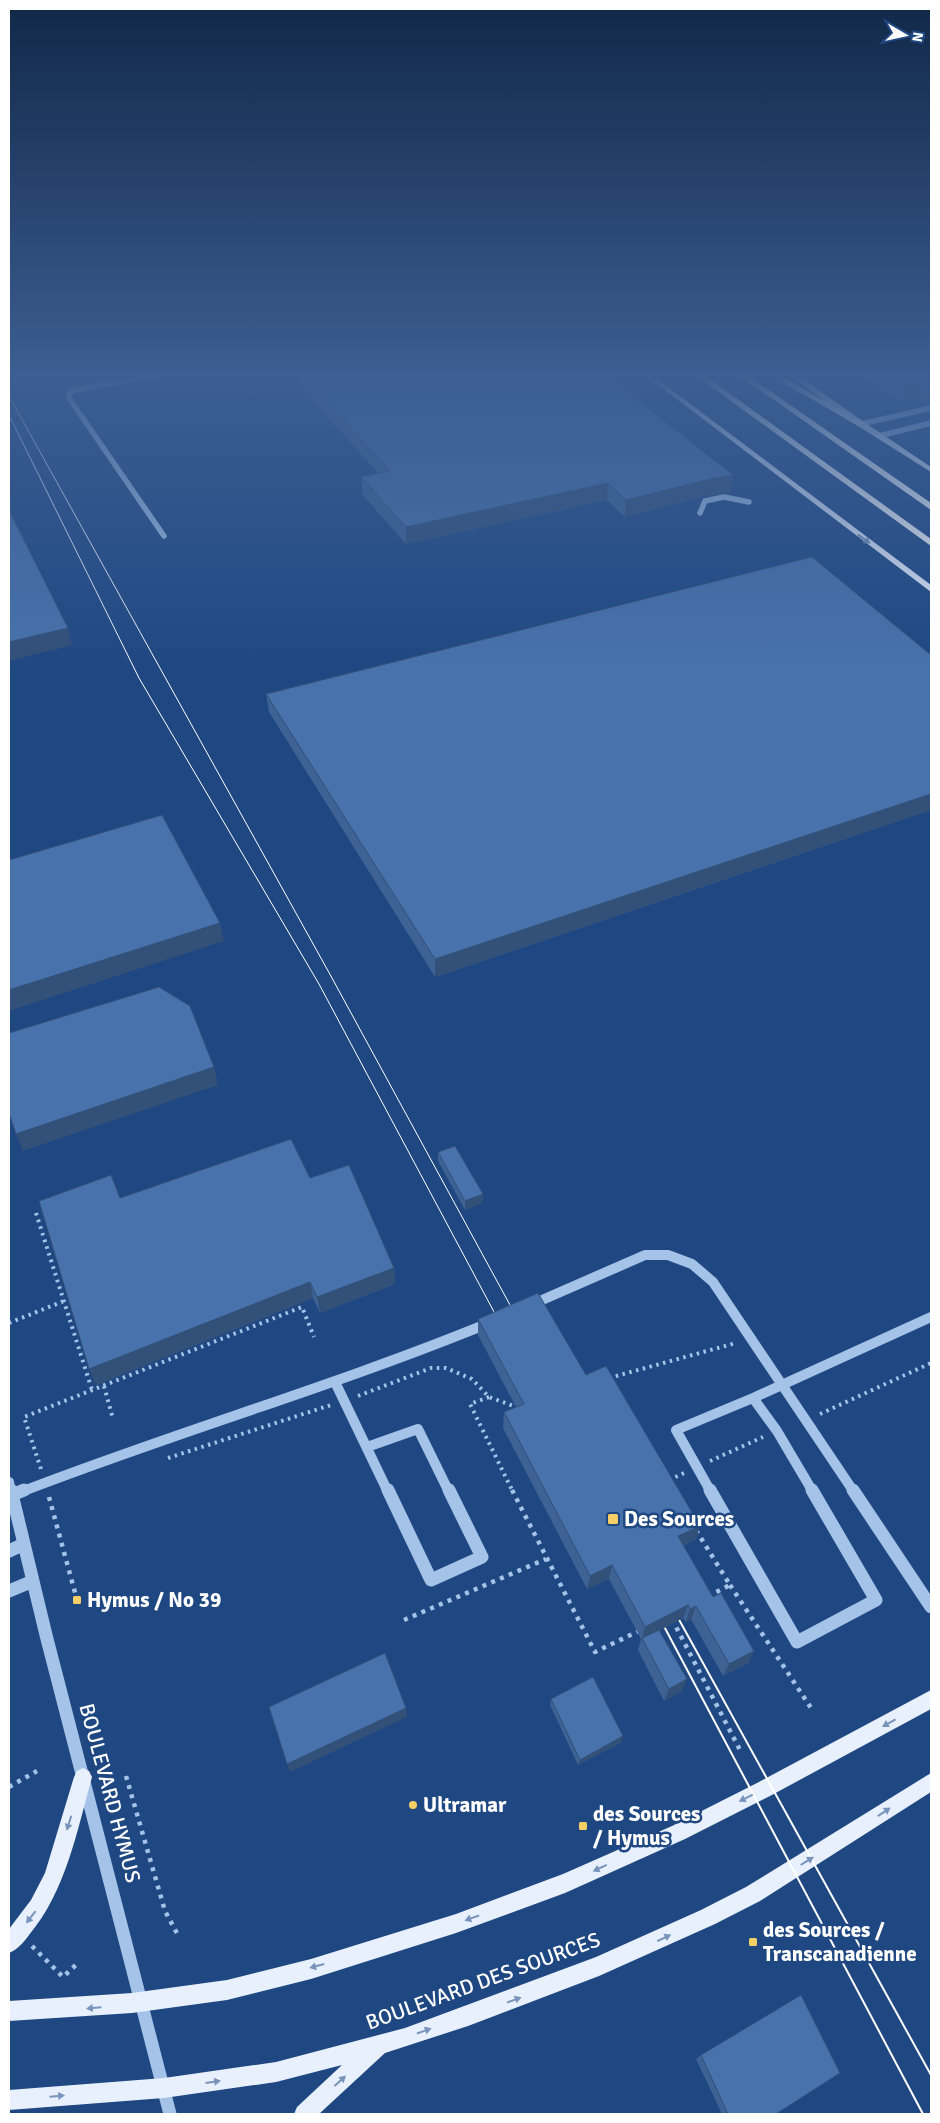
<svg xmlns="http://www.w3.org/2000/svg" width="940" height="2123" font-family="Signika,sans-serif">
<style>
.lines{fill:none;stroke-linecap:round;stroke-linejoin:round}
.path-far1{stroke:#a5c3e8;stroke-width:4;stroke-dasharray:2.5 4.5;stroke-linecap:butt}
.path{stroke:#a5c3e8;stroke-width:4.5;stroke-dasharray:4 5.5;stroke-linecap:butt}
.minor-far2{stroke:#a5c3e8;stroke-width:5.5}
.minor-far1{stroke:#a5c3e8;stroke-width:10}
.minor{stroke:#a5c3e8;stroke-width:13}
.major{fill:#e8f0fe;fill-rule:evenodd}
.highway{fill:#fff;fill-rule:evenodd}
.tram-far1{stroke:#fff;stroke-width:1}
.tram{stroke:#fff;stroke-width:2}
.wall{fill:#3e6293}
.shaded-wall{fill:#325078}
.building{fill:#4872ab;stroke:#325078}
.oneway{fill:#7994ba}
.poi-dot{fill:#f6cf66;stroke:#1f4882;stroke-width:2}
.labels{text-anchor:middle;stroke-width:5;stroke-linejoin:round;paint-order:stroke}
.near-poi-label{font-size:21px;font-weight:bold;fill:#fff;stroke:#1f4882;text-anchor:start}
.near-street-label{font-size:21px;fill:#fff;stroke:#1f4882}
</style>
<rect width="100%" height="100%" fill="#1f4882"/>
<g class="lines">
<path class="path-far1" d="M36 1213 92 1390
M9 1323 64 1301
M609 1378 736 1343
M104 1386 113 1419
M358 1396 431 1368H446L472 1379 489 1397 519 1408
M489 1397 470 1404 513 1492
M820 1414 931 1363
M168 1458 331 1405
M710 1461 763 1437
M41 1469 24 1417 302 1307 314 1337
M669 1480 684 1473"/>
<path class="path" d="M512 1490 595 1652 641 1630
M49 1497 77 1600
M696 1530 730 1585 709 1596
M730 1585 813 1711
M672 1619 741 1752
M404 1620 546 1559
M126 1776 165 1911 179 1937
M9 1787 37 1771
M32 1946 63 1977 79 1962"/>
<path class="minor-far2" d="M861 424 931 408
M879 436 931 423
M700 513 705 501 724 497 749 502
M164 536 69 398 70 392 75 390 172 372"/>
<path class="minor-far1" d="M533 1304 645 1255H668L692 1264 713 1282 854 1492
M335 1382 388 1492
M753 1398 777 1431 813 1492
M753 1398 931 1317
M367 1447 418 1429 449 1492
M9 1482 11 1492
M21 1492C176 1432 335 1386 489 1323
M711 1492 676 1430 753 1398"/>
<path class="minor" d="M11 1490 46 1635 170 2114
M388 1490 431 1580 482 1557 449 1490
M710 1490 797 1642 876 1600 812 1490
M853 1490 931 1607
M12 1495 24 1490
M9 1551 24 1544
M9 1591 33 1581"/>
<path class="major" d="M641 372H648L931 585V592Z
M786 372H793L864 422 931 467V472L858 426Z
M931 1690V1709L770 1796 685 1839 565 1893 456 1933 311 1979 227 2000 132 2013 9 2021V2001L132 1993 227 1980 311 1959 456 1914 563 1874 672 1826 757 1783Z
M83 1768 89 1771 92 1777C77 1831 66 1891 29 1935 23 1943 18 1949 9 1953V1929L31 1900 45 1873 74 1777 77 1771Z
M931 1773V1792L760 1901 715 1924 599 1976 468 2026 385 2053 319 2114H294L297 2107 342 2065 276 2082 164 2098 9 2110V2090L164 2078 276 2062 405 2028 596 1957 701 1910 746 1887Z"/>
<path class="highway" d="M691 372H700L931 539V546Z
M734 372H743L931 503V510Z
M765 372H774L865 424 858 426Z"/>
<path class="tram-far1" d="M9 396 332 978 516 1316
M9 415 139 678 319 984 501 1325"/>
<path class="tram" d="M672 1607 931 2075
M658 1615 923 2114"/>
</g>
<path class="wall" d="M300 372 733 475 731 492 704 496 625 517 607 500 406 544 362 494 361 477 379 474 301 387Z
M855 372H931L924 401 918 397 902 401Z
M931 655V810L435 977 269 712 266 694Z
M438 1152 483 1194 482 1203 465 1210 438 1161Z
M310 1178 394 1268 395 1284 320 1313 313 1298 96 1385 120 1198Z
M478 1319 586 1375 700 1526 696 1539 683 1546 713 1597 754 1651 748 1663 723 1676 691 1619 686 1622 683 1618 660 1630 682 1691 664 1701 638 1650 641 1639 609 1579 587 1589 503 1428 504 1412 516 1407 478 1335Z
M551 1699 622 1742 578 1765 550 1705Z
M701 2055 776 2114H722L696 2059Z"/>
<path class="shaded-wall" d="M922 381 918 397 902 401 906 385Z
M931 384V399L924 401 928 385Z
M733 475 731 492 704 496 625 517 626 500 706 480Z
M608 483 607 500 406 544V527Z
M68 628 72 645 9 661V642Z
M931 794V810L435 977V959Z
M220 923 224 941 9 1011V990Z
M214 1067 218 1085 23 1151 16 1134Z
M483 1194 482 1203 465 1210V1201Z
M394 1268 395 1284 320 1313 317 1297Z
M310 1282 313 1298 96 1385 89 1369Z
M700 1526 696 1539 674 1550 678 1536Z
M612 1565 609 1579 587 1589 590 1576Z
M688 1605 683 1618 642 1640 645 1627Z
M696 1606 691 1619 686 1622 690 1609Z
M754 1651 748 1663 723 1676 729 1664Z
M687 1679 682 1691 664 1701 669 1689Z
M406 1708 407 1717 290 1772 287 1764Z
M623 1736 622 1742 578 1765 580 1760Z"/>
<path class="building" d="M300 372H602L733 475 706 480 626 500 608 483 406 527 361 477 390 471Z
M883 372H931V384L928 385 922 381 906 385Z
M9 510 68 628 9 642Z
M812 557 931 655V794L435 959 266 694Z
M162 815 220 923 9 990V860Z
M159 987 190 1006 214 1067 16 1134 9 1113V1033Z
M291 1139 310 1178 349 1165 394 1268 317 1297 310 1282 89 1369 39 1201 111 1175 120 1198Z
M455 1146 483 1194 465 1201 438 1152Z
M538 1293 586 1375 606 1366 700 1526 678 1536 713 1597 721 1593 754 1651 729 1664 696 1606 690 1609 688 1605 645 1627 612 1565 590 1576 504 1412 524 1404 478 1319Z
M659 1630 687 1679 669 1689 642 1638Z
M385 1653 406 1708 287 1764 269 1707Z
M593 1677 623 1736 580 1760 551 1699Z
M801 1995 840 2073 776 2114H728L701 2055Z"/>
<defs><path id="oneway-solid" d="M-6-.8H1V-3.2L6.5 0L1 3.2V.8H-6Z" transform="scale(1.25)"/></defs>
<g class="oneway">
<use href="#oneway-solid" transform="translate(864 539) rotate(36)"/>
<use href="#oneway-solid" transform="translate(889 1723) rotate(151)"/>
<use href="#oneway-solid" transform="translate(746 1798) rotate(154)"/>
<use href="#oneway-solid" transform="translate(884 1812) rotate(-33)"/>
<use href="#oneway-solid" transform="translate(69 1823) rotate(107)"/>
<use href="#oneway-solid" transform="translate(807 1861) rotate(-32)"/>
<use href="#oneway-solid" transform="translate(600 1868) rotate(155)"/>
<use href="#oneway-solid" transform="translate(31 1917) rotate(128)"/>
<use href="#oneway-solid" transform="translate(472 1918) rotate(161)"/>
<use href="#oneway-solid" transform="translate(664 1938) rotate(-25)"/>
<use href="#oneway-solid" transform="translate(317 1966) rotate(165)"/>
<use href="#oneway-solid" transform="translate(514 2000) rotate(-20)"/>
<use href="#oneway-solid" transform="translate(94 2008) rotate(175)"/>
<use href="#oneway-solid" transform="translate(424 2031) rotate(-19)"/>
<use href="#oneway-solid" transform="translate(340 2081) rotate(-42)"/>
<use href="#oneway-solid" transform="translate(213 2082) rotate(-8)"/>
<use href="#oneway-solid" transform="translate(57 2096) rotate(-5)"/>
</g>
<linearGradient id="sky" x2="0" y2="1"><stop stop-color="#112848"/><stop offset="0.56" stop-color="#3c5e92"/><stop offset="1" stop-color="#3c5e92" stop-opacity="0"/></linearGradient>
<rect width="940" height="669" fill="url(#sky)"/>
<g class="poi-dot">
<rect x="607" y="1513" width="12" height="12" rx="2.5"/>
<rect x="72" y="1595" width="10" height="10" rx="2.5"/>
<circle cx="413" cy="1805" r="5"/>
<rect x="578" y="1821" width="10" height="10" rx="2.5"/>
<rect x="748" y="1937" width="10" height="10" rx="2.5"/>
</g>
<g class="labels">
<g class="near-poi-label">
<text x="624" y="1526">Des Sources</text>
<text x="87" y="1607">Hymus / No 39</text>
<text x="423" y="1812">Ultramar</text>
<text x="593" y="1821">des Sources<tspan x="593" dy="24">/ Hymus</tspan></text>
<text x="763" y="1937">des Sources /<tspan x="763" dy="24">Transcanadienne</tspan></text>
</g>
<g class="near-street-label">
<text transform="translate(110 1793) rotate(75)" y="7">BOULEVARD HYMUS</text>
<text transform="translate(483 1981) rotate(-20)" y="7">BOULEVARD DES SOURCES</text>
</g>
</g>
<rect width="940" height="2123" fill="none" stroke="#ffffff" stroke-width="20"/>
<g transform="translate(905 35) rotate(99)" stroke="#1f4882" stroke-width="4" paint-order="stroke">
<path d="M0-4L9 19L0 12L-9 19Z" fill="#ffffff"/>
<text y="-8" font-size="14" font-weight="bold" text-anchor="middle" fill="#ffffff">N</text>
</g>
</svg>
